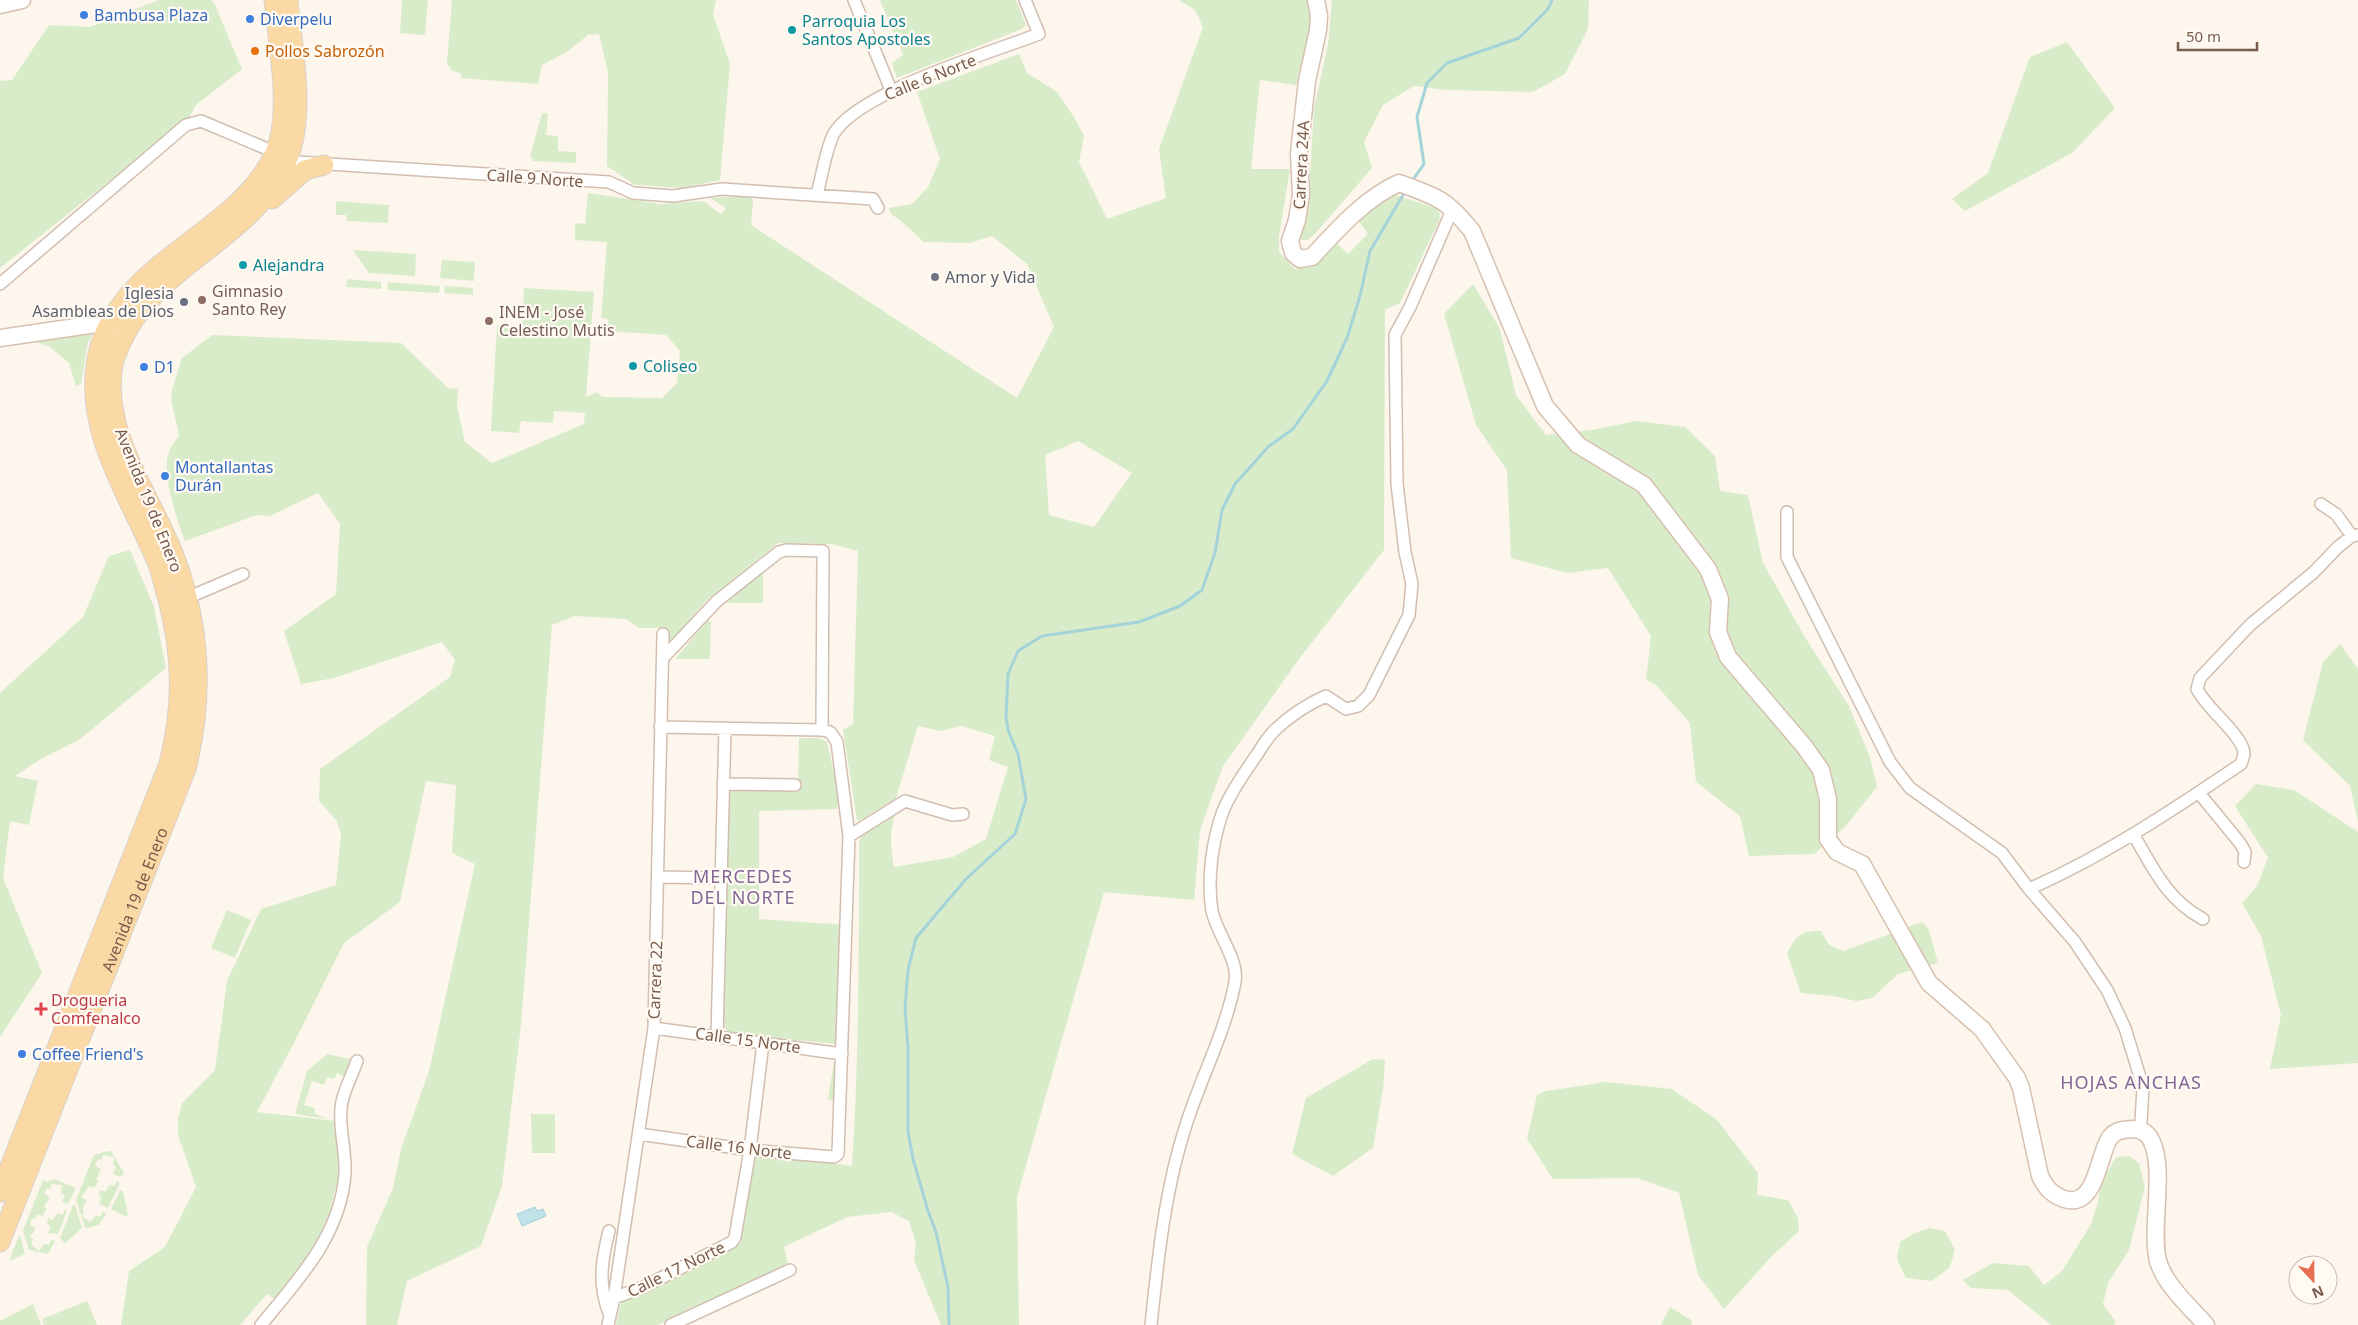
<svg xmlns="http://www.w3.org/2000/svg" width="2358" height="1325" font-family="'Noto Sans',sans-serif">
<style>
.green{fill:#d8ecc9;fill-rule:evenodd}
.water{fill:#bfe3e8;stroke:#a5d3da}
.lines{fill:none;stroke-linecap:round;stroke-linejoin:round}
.stream{stroke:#a5d3da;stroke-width:3}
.street-casing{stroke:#d1beb0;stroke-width:14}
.secondary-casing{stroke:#d6c0b0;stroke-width:19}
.primary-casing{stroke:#dad1cd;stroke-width:21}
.street{stroke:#fff;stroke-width:11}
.secondary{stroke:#fff;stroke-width:16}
.primary{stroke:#fbd9a5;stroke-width:19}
.shop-dot{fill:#3f7fe0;stroke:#fffaf3;stroke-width:2}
.culture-dot{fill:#0f9aa8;stroke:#fffaf3;stroke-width:2}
.food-dot{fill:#e8710a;stroke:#fffaf3;stroke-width:2}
.worship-dot{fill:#6b7280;stroke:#fffaf3;stroke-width:2}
.education-dot{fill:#8d6e63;stroke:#fffaf3;stroke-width:2}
.health-dot{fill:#e0444e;stroke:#fffaf3;stroke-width:2}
.labels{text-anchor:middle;stroke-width:4.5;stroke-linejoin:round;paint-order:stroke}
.shop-label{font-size:16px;fill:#366cbe;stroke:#fffaf3;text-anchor:start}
.culture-label{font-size:16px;fill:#0d838f;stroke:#fffaf3;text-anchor:start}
.food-label{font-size:16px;fill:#c56008;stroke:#fffaf3;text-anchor:start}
.street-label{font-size:16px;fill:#7a5c4d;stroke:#fffaf3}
.worship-label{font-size:16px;fill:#5b616d;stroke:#fffaf3;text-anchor:start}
.education-label{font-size:16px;fill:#785e54;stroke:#fffaf3;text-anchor:start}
.health-label{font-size:16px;fill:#be3a42;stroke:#fffaf3;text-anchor:start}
.neighbourhood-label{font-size:18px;letter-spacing:1px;fill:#846695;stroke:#fffaf3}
</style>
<rect width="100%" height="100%" fill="#fdf6ec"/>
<path class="green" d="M159 0H211L214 3 242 69 196 105 189 118 0 268V81L12 80 49 25 90 27Z
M402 0H428L425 35 400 33Z
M452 0H716L713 14 730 64 720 180 683 188 635 185 607 166 608 73 599 34 588 35 567 52 542 65 538 84 461 78V73L452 71 447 63Z
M880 0H1016L1026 25 1022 29 897 78 892 63 903 55Z
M1179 0H1307L1309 3 1311 25 1296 85 1260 80 1251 169H1290L1279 237V252L1295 269 1312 264 1335 241 1348 254 1368 234 1357 219 1392 194 1439 209 1440 219 1400 303 1385 310 1384 550 1299 659 1223 766 1200 830 1194 900 1104 892 1017 1197 1019 1325H941L914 1260 916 1243 909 1221 891 1212 847 1217 784 1247 788 1264 658 1325H616L621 1302 740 1244 754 1155 758 1153 852 1166C859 1058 859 951 859 843L861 837 892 813 895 816C889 834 891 849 894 867L953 857 986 839 1008 767 989 760 995 736 961 726 941 731 918 726 896 798 859 821 857 820 843 730 853 724 858 551 832 544 778 543 705 602 669 644 670 634 663 628H639L626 619 575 616 552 625 521 1025 502 1186 481 1246 407 1281 397 1325H366L367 1247 393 1188 401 1149 429 1071 475 864 452 853 456 785 426 781 400 902 344 943 297 1037 257 1112 336 1121 339 1175 329 1214 310 1254 274 1299 267 1294 240 1325H121L129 1271 165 1247 196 1187 178 1135V1119L182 1103 215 1070 227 981 261 909 336 885 341 835 337 821 319 801 320 769 450 677 455 660 442 642 334 678 301 684 284 631 336 594 340 524 318 493 270 516 257 515 185 541C177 521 161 472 169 452 171 446 176 440 179 435L171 400 172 390 182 358 212 335 401 343 448 388 458 389 457 406 465 442 492 463 584 424 585 413 554 411 553 423 521 421 519 433 491 431 497 325 522 327 524 288 594 292 586 397 597 392 602 397 662 398 677 383 680 351 666 335 609 331 608 319 601 318 607 242 575 240V223L585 224 588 193 661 204 703 201 721 214 726 208 710 198 749 196 753 200 751 225 1017 398 1054 327 1027 264 992 236 970 243 924 242 901 221 891 214 889 208 912 204 928 187 940 159 917 92 1019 54 1027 73 1056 91 1074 117 1084 136 1079 162 1107 219 1166 198 1159 149 1203 27 1195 10ZM1078 441 1132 473 1094 527 1049 515 1045 455Z
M1332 0H1589L1588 29 1565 74 1533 92 1446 90 1414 86 1383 105 1364 142 1372 168 1314 235 1308 240H1302L1300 237 1308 209 1314 109 1328 44Z
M2067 42 2115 108 2072 153 1965 211 1952 199 1988 173 2030 57Z
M542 113 548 114 546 135 558 136V151L576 152V163L533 161 530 156Z
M336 201 389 205 388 223 347 221 346 215H336Z
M353 250 416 254 415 276 369 273Z
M442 260 475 262 474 281 440 278Z
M347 279 381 282V289L346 287Z
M388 282 440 286 439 293 387 290Z
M1473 284 1500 329 1516 395 1546 435 1592 430 1636 421 1685 427 1715 456 1720 491 1748 495 1763 563 1806 639 1849 706 1870 757 1877 787 1845 827 1814 854 1749 856 1740 816 1696 782 1690 723 1656 685 1646 680 1651 636 1608 568 1567 573 1511 558 1507 470 1476 425 1444 314Z
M445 286 473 288V295L444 293Z
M89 333 92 336 88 342 81 384 76 386 69 363 50 347 27 339Z
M130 550 154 607 166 668 79 740 41 759 15 776 38 781 29 825 10 821 3 878 42 973 0 1037V693L83 617 109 556Z
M763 571V603H726Z
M708 620 711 622 710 659H675Z
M2340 644 2358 669V822L2350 786 2303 740 2323 662Z
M799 738H819L827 742 840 799 837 809 759 811V919L848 925 847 1038 835 1044 728 1033 723 1024 727 791 734 789H798Z
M2256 784 2294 790 2358 832V1063L2270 1069 2281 1015 2261 936 2242 903 2257 886 2268 858 2235 806Z
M227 910 251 920 235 958 211 948Z
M1922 922 1929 930 1938 963 1898 974 1872 998 1856 1001 1833 996 1801 993 1787 954C1794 938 1802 929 1821 931L1829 945 1843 951Z
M327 1054 350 1059 346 1077 337 1073 334 1079 327 1077 324 1085 312 1081 304 1105 315 1108 314 1113 328 1119 295 1114 307 1071Z
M1373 1059 1385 1060 1383 1089 1373 1148 1333 1176 1292 1154 1306 1098Z
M834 1062H846L837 1101 828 1099Z
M1606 1082 1672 1089 1717 1120 1758 1173 1757 1195 1788 1200 1798 1218 1799 1231 1771 1257 1724 1309 1698 1275 1679 1193 1637 1178 1553 1179 1527 1139 1537 1095 1546 1091Z
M531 1114H555V1153H532Z
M109 1151H111L124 1173 121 1177 113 1174 116 1167 113 1165 114 1157 103 1155 101 1160 98 1159 95 1166 101 1169 96 1179 99 1180 94 1188 89 1186 81 1197 87 1200 82 1209 84 1211 82 1216 90 1222 96 1215 100 1217 103 1211 106 1214 99 1225 87 1228 85 1227 76 1200 94 1155Z
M2129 1156 2139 1163 2145 1187 2129 1250 2108 1283 2103 1304 2116 1322 2114 1325H2051L2008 1290 1971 1288 1963 1280 1993 1263 2029 1266 2044 1285 2062 1271 2091 1224 2098 1202 2101 1183 2116 1157Z
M54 1179 76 1188 68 1204 62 1202 65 1195 61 1193 62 1185 52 1184 50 1189 47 1188 44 1194 50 1197 44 1207 47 1208 42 1216 37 1214 35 1219 32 1218 30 1225 36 1228 30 1237 33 1239 31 1244 39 1251 44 1244 49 1245 51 1240 55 1241 48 1254 29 1250 23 1231 43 1180 48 1182Z
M117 1181 120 1183 108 1208 99 1204 102 1198 99 1196 100 1190 105 1192 110 1185 114 1186Z
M120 1190 123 1191 128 1215 125 1216 111 1209Z
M73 1205H75L82 1228 65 1243 60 1238Z
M65 1209 67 1211 58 1234 48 1233 51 1226 47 1224 48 1218 53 1220 58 1213 63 1215Z
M1929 1228 1945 1231 1955 1250 1950 1267 1932 1281 1906 1278 1897 1259 1900 1242 1913 1234Z
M20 1235 25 1254 9 1261 19 1236Z
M87 1301 97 1325H44L42 1319Z
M33 1304 41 1325H0V1321Z
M1670 1307 1691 1320 1692 1325H1661Z"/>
<path class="water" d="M535 1207 537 1211 543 1209 546 1216 522 1226 517 1214Z"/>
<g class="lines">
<path class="stream" d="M1412 181 1424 164 1417 117 1427 83 1447 63 1519 38 1548 9 1552 0
M949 1325 948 1287 936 1232 928 1211 913 1159 908 1132V1048L905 1008 908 970 916 938 966 879 1015 834 1026 799 1018 754 1008 730 1006 717 1008 674 1018 651 1042 636 1139 622 1180 606 1202 590 1215 553 1222 510 1235 484 1269 446 1293 429 1327 381 1347 338 1360 296 1370 251 1406 190"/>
<defs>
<path id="street" d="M854 0 891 90
M817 194C822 176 825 153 833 135 855 93 992 52 1039 34L1025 0
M0 284 186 125 201 121 298 162 609 182 633 193 673 196 722 189 873 199 878 208
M2321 504 2336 514 2352 536
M1787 512V557L1890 762 1910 788 2002 853 2029 889 2075 942 2107 990 2125 1028 2143 1087 2141 1122 2138 1129
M187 598 243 574
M663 658 717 601 779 552 786 550 823 551 822 730
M723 784 795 785
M2199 793 2240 843 2245 852 2244 862
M849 836 905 801 952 815 963 814
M2131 836 2136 839C2155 872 2169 901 2203 919
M658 877 721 878
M2029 889C2104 856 2173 810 2241 764 2242 761 2244 756 2244 753 2243 736 2206 708 2197 689L2200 678 2250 625 2314 572 2338 547 2352 536 2358 535
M654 1028 842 1054
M717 1036 725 728
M639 1134 750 1150 834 1157 838 1154 849 836 837 742 830 732 822 730 660 727
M609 1231C601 1262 598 1286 610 1316
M614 1298 643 1287 732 1242 735 1237 750 1150 763 1043
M261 1325C298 1280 341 1235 345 1173 346 1151 339 1130 341 1108 342 1093 352 1076 357 1061
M608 1325 614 1298 654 1028 663 634
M671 1325 790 1270
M1151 1325C1158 1258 1165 1189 1186 1125 1201 1077 1226 1031 1235 982 1239 960 1217 934 1212 911 1207 880 1212 841 1223 811 1231 792 1244 773 1256 756 1262 747 1268 736 1276 729 1291 715 1308 704 1326 696L1346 709 1358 706 1369 695 1409 615 1412 584 1405 552 1397 484 1395 335 1410 307 1453 208"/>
<path id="secondary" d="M1316 0 1319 16 1318 30 1307 81 1299 153 1301 195 1297 220 1290 241 1293 253 1300 259 1312 257C1337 230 1365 198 1399 183 1438 197 1446 199 1472 231L1545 406 1578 445 1644 485 1708 569 1720 599 1718 632 1728 657 1804 746 1821 770 1828 799V839L1837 852 1862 864 1929 983 1982 1029 2017 1078 2021 1088 2040 1176C2046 1188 2051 1194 2064 1199 2096 1209 2098 1157 2109 1139 2114 1130 2123 1130 2132 1129 2140 1129 2147 1132 2151 1140 2166 1168 2150 1228 2158 1261 2165 1285 2190 1307 2206 1325
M0 5 22 0
M0 338 110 322 120 328"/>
<g id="primary">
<path d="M272 199 305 170 324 165"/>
<path d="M0 1192 169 764C183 706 183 657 168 599 164 587 162 574 157 562 131 499 86 435 96 365 110 262 238 236 275 153 292 115 278 41 274 0"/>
<path id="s1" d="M0 1242 186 769C204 697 201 628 175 558 152 496 101 435 113 364 116 351 122 341 128 329 167 261 260 233 288 158 306 112 292 48 288 0"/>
</g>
</defs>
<use href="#street" class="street-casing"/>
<use href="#secondary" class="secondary-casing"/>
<use href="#primary" class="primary-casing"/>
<use href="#street" class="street"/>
<use href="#secondary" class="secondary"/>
<use href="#primary" class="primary"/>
</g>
<g class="shop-dot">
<circle cx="84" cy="15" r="5"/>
<circle cx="250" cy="19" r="5"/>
<circle cx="144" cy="367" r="5"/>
<circle cx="165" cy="476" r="5"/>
<circle cx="22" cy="1054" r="5"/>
</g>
<g class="culture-dot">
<circle cx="792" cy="30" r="5"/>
<circle cx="243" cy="265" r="5"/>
<circle cx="633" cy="366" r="5"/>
</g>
<circle class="food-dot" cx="255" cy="51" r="5"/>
<g class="worship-dot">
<circle cx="935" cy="277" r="5"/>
<circle cx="184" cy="302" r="5"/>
</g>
<g class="education-dot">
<circle cx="202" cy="300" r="5"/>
<circle cx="489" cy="321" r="5"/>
</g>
<path class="health-dot" d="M38.5 1001.5h5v5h5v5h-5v5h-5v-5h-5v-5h5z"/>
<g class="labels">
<g class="shop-label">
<text x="94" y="21">Bambusa Plaza</text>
<text x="260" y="25">Diverpelu</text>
<text x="154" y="373">D1</text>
<text x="175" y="473">Montallantas<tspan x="175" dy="18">Durán</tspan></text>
<text x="32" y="1060">Coffee Friend's</text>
</g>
<g class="culture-label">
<text x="802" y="27">Parroquia Los<tspan x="802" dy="18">Santos Apostoles</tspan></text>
<text x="253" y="271">Alejandra</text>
<text x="643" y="372">Coliseo</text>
</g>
<g class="food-label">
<text x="265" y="57">Pollos Sabrozón</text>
</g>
<g class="street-label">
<text transform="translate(930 77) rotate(-22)" y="6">Calle 6 Norte</text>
<text transform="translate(1301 165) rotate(-87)" y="6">Carrera 24A</text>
<text transform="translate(535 178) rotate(4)" y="6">Calle 9 Norte</text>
<text transform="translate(149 500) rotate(68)" y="6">Avenida 19 de Enero</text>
<text dy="6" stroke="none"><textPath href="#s1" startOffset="368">Avenida 19 de Enero</textPath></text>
<text transform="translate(655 980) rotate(-88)" y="6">Carrera 22</text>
<text transform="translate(748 1040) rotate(8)" y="6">Calle 15 Norte</text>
<text transform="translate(739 1147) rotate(7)" y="6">Calle 16 Norte</text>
<text transform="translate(676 1269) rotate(-26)" y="6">Calle 17 Norte</text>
</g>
<g class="worship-label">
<text x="945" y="283">Amor y Vida</text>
<text x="174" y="299" text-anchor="end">Iglesia<tspan x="174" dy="18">Asambleas de Dios</tspan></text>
</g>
<g class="education-label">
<text x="212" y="297">Gimnasio<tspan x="212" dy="18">Santo Rey</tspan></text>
<text x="499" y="318">INEM - José<tspan x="499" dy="18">Celestino Mutis</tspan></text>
</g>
<g class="health-label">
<text x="51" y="1006">Drogueria<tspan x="51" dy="18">Comfenalco</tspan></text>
</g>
<g class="neighbourhood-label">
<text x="743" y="883">MERCEDES<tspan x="743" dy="21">DEL NORTE</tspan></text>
<text x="2131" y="1089">HOJAS ANCHAS</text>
</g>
</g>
<g transform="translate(2313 1280) rotate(158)"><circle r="24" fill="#fffaf3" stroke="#cabbb1"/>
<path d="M0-4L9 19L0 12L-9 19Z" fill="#e76f51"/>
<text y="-8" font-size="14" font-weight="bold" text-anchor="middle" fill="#7a5c4d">N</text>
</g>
<path d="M2178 42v8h79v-8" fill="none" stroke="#7a5c4d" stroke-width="2.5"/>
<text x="2186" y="42" font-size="15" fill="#7a5c4d" stroke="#fffaf3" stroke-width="4" paint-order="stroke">50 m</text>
</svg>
